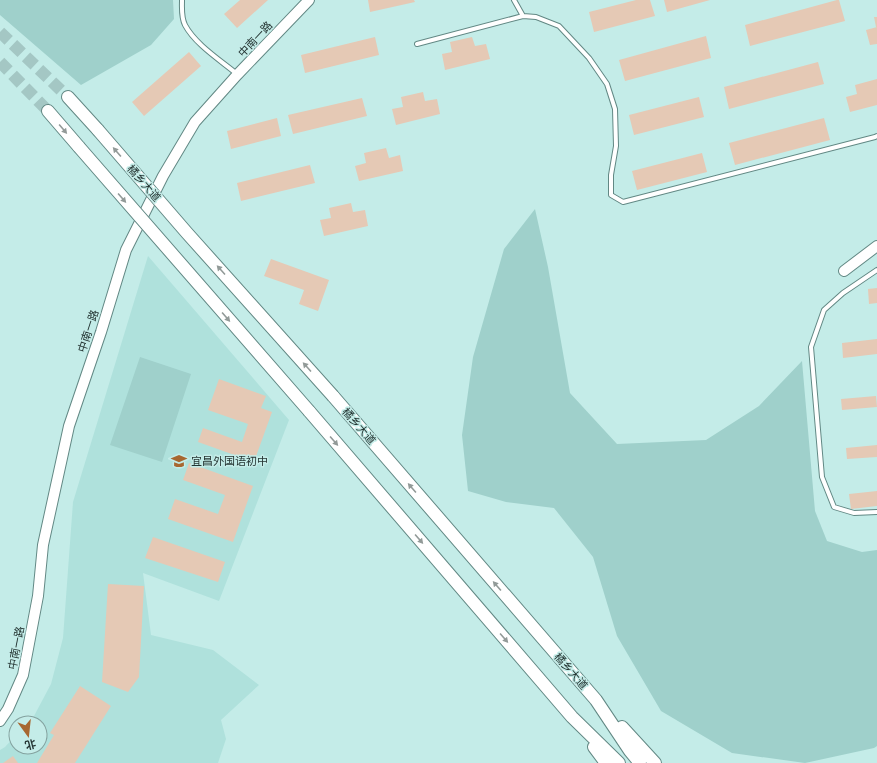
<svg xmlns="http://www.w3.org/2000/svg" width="877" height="763" font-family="Inter,'Noto Sans SC',sans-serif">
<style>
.built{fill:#afe1dc}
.green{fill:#9fd0cb}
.building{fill:#e5c9b5}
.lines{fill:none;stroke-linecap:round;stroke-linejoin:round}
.primary-tunnel{stroke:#a4c7c4;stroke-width:12;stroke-dasharray:12 6;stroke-linecap:butt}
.service-casing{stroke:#628884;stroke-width:6}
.tertiary-casing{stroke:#628884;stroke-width:12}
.primary-casing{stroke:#628884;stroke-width:14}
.service{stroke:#fff;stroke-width:4}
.tertiary{stroke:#fff;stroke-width:10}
.primary{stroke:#fff;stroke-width:12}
.primary-bridge-casing{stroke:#628884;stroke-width:14;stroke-linecap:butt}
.primary-bridge{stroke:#fff;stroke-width:12}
.oneway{fill:#929a98}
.labels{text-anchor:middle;stroke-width:3;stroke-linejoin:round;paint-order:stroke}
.street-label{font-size:11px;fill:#243432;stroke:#c4ece8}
.poi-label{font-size:11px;fill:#243432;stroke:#c4ece8;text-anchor:start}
</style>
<rect width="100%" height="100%" fill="#c4ece8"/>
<path class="built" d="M148 256 289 420 219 601 143 573 151 635 213 650 259 685 221 720 226 739 218 763H0V750L5 747 16 735V747H40V723H27L34 716 51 684 63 638 73 502Z"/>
<path class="green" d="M0 0H173L174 19 151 45 81 85 0 15Z
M535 209 548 267 570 393 617 444 706 440 759 406 802 361 815 511 827 541 862 552 877 550V746L874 748 805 763 732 753 661 711 617 636 593 557 554 508 506 502 468 491 462 435 473 357 504 249Z
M140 357 191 374 162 462 110 445Z"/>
<path class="building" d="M240 0H268L237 28 224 14Z
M368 0H414L415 2 370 12Z
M636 0H650L655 16 594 32 589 12Z
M664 0H710L667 12Z
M837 0H839L845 21 750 46 745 25Z
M874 17H877V27H876Z
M877 27V44L870 45 866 30Z
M706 36 711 58 625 81 619 60Z
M375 37 379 55 305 73 301 55Z
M472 37 475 46 486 44 490 59 445 70 442 54 452 52 450 42Z
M189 52 201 66 144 116 132 102Z
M818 62 824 84 729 109 724 87Z
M877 79V105L850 112 846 97 857 94 855 85Z
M423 92 425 101 437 99 440 114 396 125 392 109 403 107 401 97Z
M699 97 704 117 634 135 629 115Z
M362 98 367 116 293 134 288 115Z
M277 118 281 136 231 149 227 131Z
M824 118 830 140 735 165 729 143Z
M386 148 389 158 400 155 403 171 359 181 355 166 366 163 364 153Z
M702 153 707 172 637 190 632 171Z
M310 165 315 183 241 201 237 183Z
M351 203 353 212 365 210 368 226 324 236 320 220 331 218 329 208Z
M271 259 329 280 318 311 299 304 304 290 264 276Z
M877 288V303L869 304 868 289Z
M877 339V354L843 358 842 343Z
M219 379 266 396 261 408 272 412 254 462 198 442 203 428 242 442 248 424 208 410Z
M876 396 877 407 842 410 841 399Z
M877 445V457L847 459 846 448Z
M189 463 253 486 233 542 168 519 175 499 218 514 225 495 183 480Z
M877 491V506L851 509 849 494Z
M153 537 225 562 218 582 145 558Z
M108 584 144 586 139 677 128 692 102 682Z
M80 686 111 706 75 763H37L54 735 50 733Z
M13 756 18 763H3Z"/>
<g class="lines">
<path class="primary-tunnel" d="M0 32 68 97
M0 62 48 111"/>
<defs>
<path id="service" d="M182 0C182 8 181 17 185 25 195 44 220 60 237 74
M514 0 523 16
M417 44 523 16 536 17 559 26 589 58 607 84 615 109 616 146 611 175V195L623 202 875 137 877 136
M877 270 843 293 824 310 811 347 822 477 834 507 854 513 877 512"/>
<path id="tertiary" d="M844 271 877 246
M0 721 8 709 23 675 38 596 43 545 69 426 101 332 126 250 163 176 195 122 237 75 309 0"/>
<path id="primary" d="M68 97 98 130
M48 111 79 147
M333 396 596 700 630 751 640 763
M309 411 572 717 619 763
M622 727 655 763
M594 747 606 763"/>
</defs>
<use href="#service" class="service-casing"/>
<use href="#tertiary" class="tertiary-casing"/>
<use href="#primary" class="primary-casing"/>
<use href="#service" class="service"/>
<use href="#tertiary" class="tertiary"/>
<use href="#primary" class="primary"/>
<defs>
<path id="primary-bridge" d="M98 130 187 233 333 396
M79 147 309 411"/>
</defs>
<use href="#primary-bridge" class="primary-bridge-casing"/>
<use href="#primary-bridge" class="primary-bridge"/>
</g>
<defs><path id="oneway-solid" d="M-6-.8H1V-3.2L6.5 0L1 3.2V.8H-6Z"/></defs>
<g class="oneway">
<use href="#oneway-solid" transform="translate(63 129) rotate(50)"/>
<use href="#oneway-solid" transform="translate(117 152) rotate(-131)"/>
<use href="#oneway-solid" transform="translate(122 198) rotate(49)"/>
<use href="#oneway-solid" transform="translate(221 270) rotate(-132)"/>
<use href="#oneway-solid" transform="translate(226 317) rotate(49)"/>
<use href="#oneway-solid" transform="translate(307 367) rotate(-132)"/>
<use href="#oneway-solid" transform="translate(334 441) rotate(49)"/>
<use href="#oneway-solid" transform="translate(412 488) rotate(-131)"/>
<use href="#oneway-solid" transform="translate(419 539) rotate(49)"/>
<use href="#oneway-solid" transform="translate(497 586) rotate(-131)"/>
<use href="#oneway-solid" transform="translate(504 638) rotate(49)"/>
</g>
<defs>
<symbol id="school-bare" viewBox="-9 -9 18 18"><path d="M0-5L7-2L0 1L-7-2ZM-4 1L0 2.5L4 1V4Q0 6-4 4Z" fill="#a76730" stroke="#c4ece8" stroke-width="2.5" paint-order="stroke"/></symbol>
</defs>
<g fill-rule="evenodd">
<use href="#school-bare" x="168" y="450" width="22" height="22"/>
</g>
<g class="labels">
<g class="street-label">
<text transform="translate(255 39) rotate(-47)" y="4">中南一路</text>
<text transform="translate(144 183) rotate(49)" y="4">橘乡大道</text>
<text transform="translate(88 331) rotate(-72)" y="4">中南一路</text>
<text transform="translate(359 426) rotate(49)" y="4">橘乡大道</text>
<text transform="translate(16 648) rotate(-79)" y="4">中南一路</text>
<text transform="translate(571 671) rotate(49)" y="4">橘乡大道</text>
</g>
<g class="poi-label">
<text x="191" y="465">宜昌外国语初中</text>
</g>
</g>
<g transform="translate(28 735) rotate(165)"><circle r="19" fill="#c4ece8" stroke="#84a29f"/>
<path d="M0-3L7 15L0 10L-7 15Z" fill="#a76730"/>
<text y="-6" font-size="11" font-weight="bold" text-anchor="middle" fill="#243432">北</text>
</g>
</svg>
